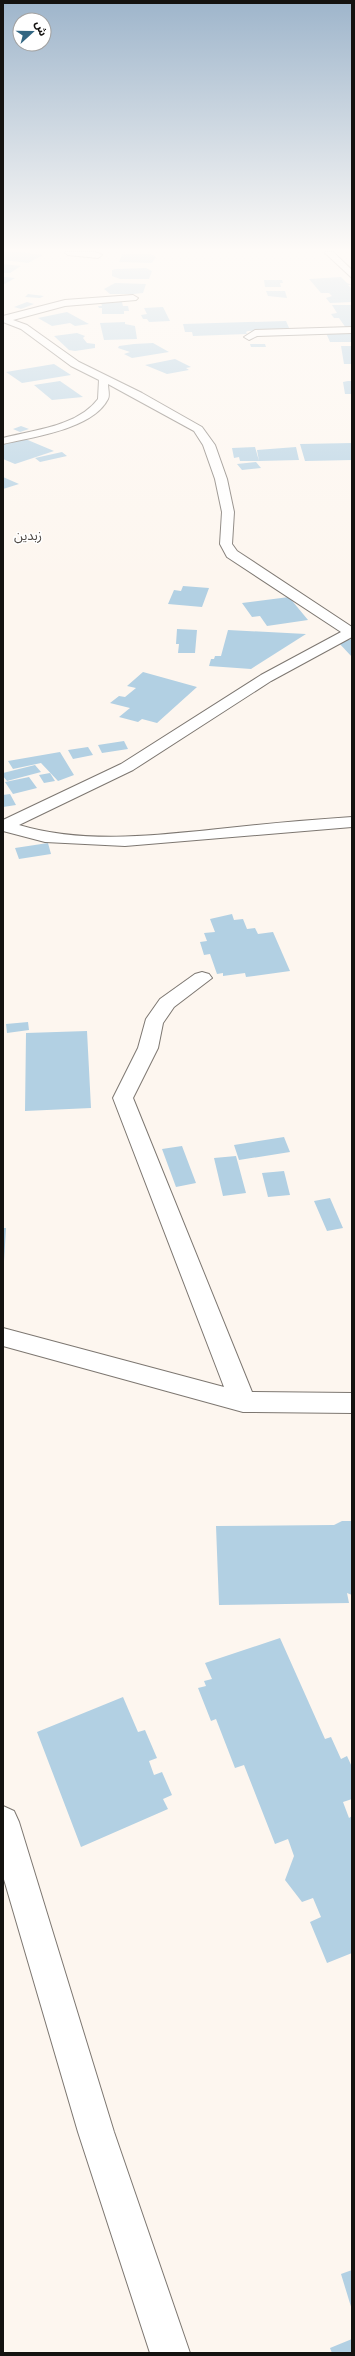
<svg xmlns="http://www.w3.org/2000/svg" width="355" height="2356" font-family="Spectral,'Noto Sans Arabic',serif">
<style>
.building{fill:#b2d0e3}
.lines{fill:none;stroke-linecap:round;stroke-linejoin:round}
.minor-casing{stroke:#7d7771;stroke-width:2}
.major-casing{stroke:#7d7771;stroke-width:2}
.minor{fill:#fff;fill-rule:evenodd}
.major{fill:#fff;fill-rule:evenodd}
.labels{text-anchor:middle;stroke-width:3;stroke-linejoin:round;paint-order:stroke}
.far-quarter-label{font-size:13px;fill:#4e4843;stroke:#fff}
</style>
<rect width="100%" height="100%" fill="#fdf6ef"/>
<path class="building" d="M3 252H18L43 255 28 263 3 260Z
M127 254H151L156 257 152 263 119 262 122 255Z
M3 264 21 266 10 273H3Z
M146 268 152 271 149 279H120L112 276V270L116 269Z
M3 277H5L15 278 3 285Z
M341 277 347 283 352 285H348L352 289V302L330 303 326 298 332 296 329 293H321L309 279Z
M264 280H282L283 283H280L281 287H265Z
M115 283 146 284 143 293 133 294H110L104 289Z
M266 291H285L287 298 268 296Z
M28 294 44 296 40 298 25 297Z
M27 302 34 304 21 309 14 307Z
M122 302 123 306H128L129 311H124V314H102V308H99L98 306H102L101 303Z
M332 305H352V328H346L339 318H334L331 314 337 313Z
M163 307 170 321 149 322 147 319H143L141 315 147 314 144 308Z
M67 312 89 324 75 326 70 323 52 326 38 318Z
M286 321 290 330 248 331 246 332 247 334 193 336 192 332H185L183 324Z
M125 322V324L135 326 137 339 104 340 100 323Z
M352 332V342H330L326 333Z
M77 333 85 336 83 338 87 343 95 344V348L75 351 69 350 54 336Z
M153 343 169 352 132 358 124 354 130 352 118 348 119 346 134 344Z
M250 344H265L266 347H251Z
M341 346H352V364H344Z
M175 359 191 367 186 368 189 370 167 374 145 365Z
M54 364 71 375 22 383 6 372Z
M60 381 83 397 52 400 34 385Z
M348 381H352V394H345L343 382Z
M21 426 29 429 20 432 13 429Z
M23 438 54 451 15 464 3 459V445Z
M352 443V460L305 461 300 444Z
M255 447 259 461H240L239 457 234 458 232 448Z
M296 447 299 460 259 461 257 450Z
M62 452 67 456 40 462 35 458Z
M256 462 261 468 242 470 237 464Z
M3 477 19 484 3 489Z
M183 586 209 588 202 607 168 604 174 590 181 591Z
M289 597 308 620 267 626 260 616 252 617 242 603Z
M177 629 197 630 195 653H178L179 644H176Z
M228 630 306 634 251 669 209 666 211 659H214L215 656H221Z
M352 639V657L338 642Z
M143 672 197 687 157 723 142 719 138 722 119 717 130 708 110 703 119 696 125 697 136 688 127 686Z
M124 741 128 749 102 753 98 745Z
M88 747 93 755 73 759 68 750Z
M60 752 74 775 58 781 41 763 13 769 8 761Z
M35 765 41 772 7 781 3 776V773Z
M50 773 55 781 44 783 39 775Z
M29 777 37 788 13 794 5 782Z
M10 794 16 805 3 807V795Z
M48 843 51 854 19 859 15 848Z
M232 914 234 920 243 919 247 929 255 928 258 934 273 932 290 971 246 977 245 973 223 976V973L217 974 210 954 204 955 200 942 207 941 204 933 215 932 210 919Z
M28 1022 29 1030 7 1033 6 1024Z
M87 1031 91 1108 25 1111 26 1033Z
M284 1137 290 1152 239 1160 234 1145Z
M182 1146 196 1183 176 1187 162 1149Z
M236 1156 246 1193 223 1196 214 1158Z
M284 1171 290 1195 268 1197 262 1173Z
M330 1198 343 1228 327 1231 314 1201Z
M3 1228H6L3 1278Z
M342 1521H352V1595L347 1593 349 1603 219 1605 216 1526 334 1525Z
M280 1638 325 1739 331 1737 341 1759 347 1756 352 1767V1799L343 1802 349 1818 352 1816V1953L327 1963 310 1922 321 1917 313 1898 302 1902 285 1880 294 1856 288 1839 275 1844 244 1765 235 1768 216 1719 211 1721 198 1688 206 1686 204 1681 212 1679 205 1663Z
M123 1697 138 1732 145 1730 157 1758 149 1761 154 1775 162 1772 172 1795 163 1799 168 1809 81 1847 37 1732Z
M352 2270V2310L341 2274Z
M352 2339V2353H332L330 2348Z"/>
<g class="lines">
<defs>
<path id="minor" d="M64 252H95L102 255 98 258 68 255Z
M133 295 138 298 136 300 65 306 13 320 27 325 79 362 142 393 202 427 215 445 227 479 234 512 232 544 237 551 352 627V637L271 681 133 770 19 825C82 844 153 836 218 829 263 824 307 820 352 817V827L125 846 45 842 3 831V820L121 764 261 675 341 632 227 557 220 544 222 512 215 479 203 445 194 431 108 384C108 389 110 395 108 399 93 429 33 437 3 444V438C34 430 78 426 98 399L99 380 71 366 21 329 3 322V316L65 300Z
M352 327V333L257 336 249 340 244 337 255 330Z
M202 972 209 974 212 978 174 1007 163 1023 158 1048 133 1098 252 1392 352 1393V1413L243 1412 3 1346V1328L224 1387 113 1098 138 1048 146 1019 160 999 195 974Z
M3 1806 14 1811 19 1822 114 2132 190 2353H150L78 2132 3 1876Z"/>
<path id="major" d="M324 252H333L352 270V278Z"/>
</defs>
<use href="#minor" class="minor-casing"/>
<use href="#major" class="major-casing"/>
<use href="#minor" class="minor"/>
<use href="#major" class="major"/>
</g>
<linearGradient id="sky" x2="0" y2="1"><stop stop-color="#9eb5cb"/><stop offset="0.43" stop-color="#fefbf8"/><stop offset="1" stop-color="#fefbf8" stop-opacity="0"/></linearGradient>
<rect width="355" height="582" fill="url(#sky)"/>
<g class="labels">
<g class="far-quarter-label">
<text x="28" y="540">زبدين</text>
</g>
</g>
<rect width="355" height="2356" fill="none" stroke="#141210" stroke-width="8"/>
<g transform="translate(32 32) rotate(69)"><circle r="19" fill="#ffffff" stroke="#a1a09f"/>
<path d="M0-3L7 15L0 10L-7 15Z" fill="#326682"/>
<text y="-6" font-size="11" font-weight="bold" text-anchor="middle" fill="#141210">ش</text>
</g>
</svg>
